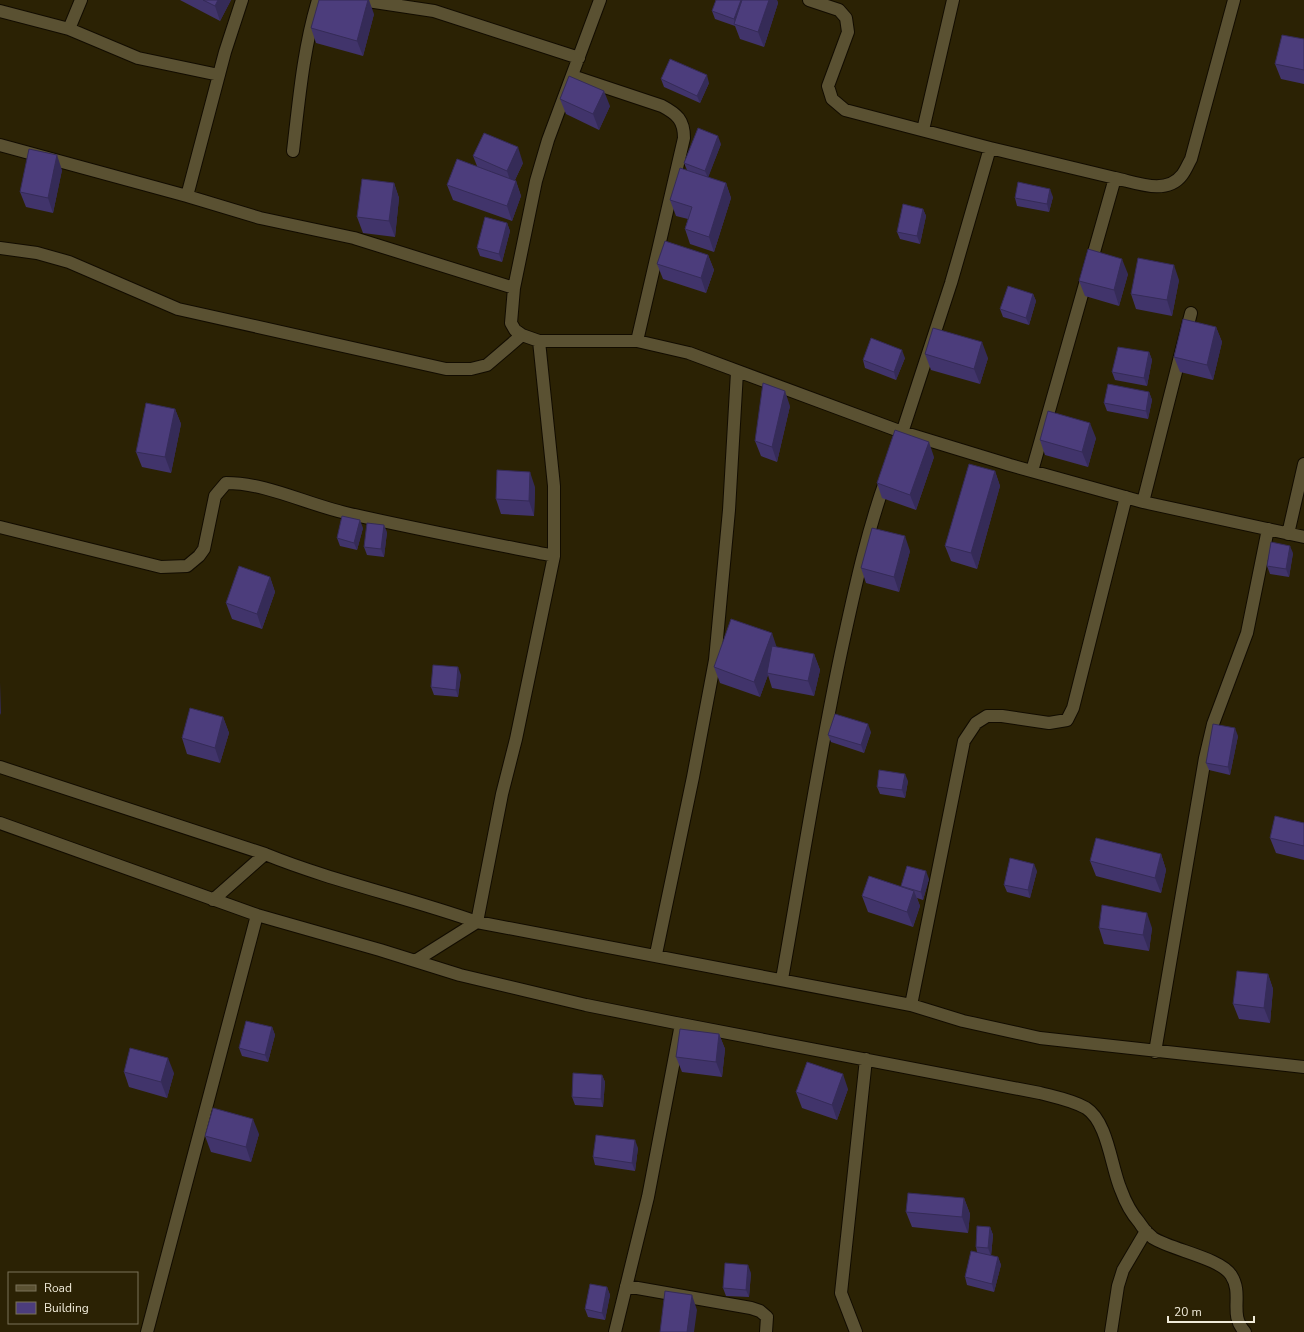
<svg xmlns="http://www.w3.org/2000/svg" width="1304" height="1332" font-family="'Nunito Sans',sans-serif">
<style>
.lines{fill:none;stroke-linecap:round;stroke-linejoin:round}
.minor-casing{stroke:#120c00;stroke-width:14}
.minor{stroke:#5a5132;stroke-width:12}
.wall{fill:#41346b}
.shaded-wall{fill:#352b57}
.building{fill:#4c3d7c;stroke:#352b57}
</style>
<rect width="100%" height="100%" fill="#2b2204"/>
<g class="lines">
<defs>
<path id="minor" d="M242 0 225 52 187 196 260 218 354 238 514 288 536 181 548 140 600 0
M361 0 434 11 579 58
M809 0 839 10 846 18 848 32 828 86 832 99 845 110 990 148 1115 178
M0 11 69 29 138 58 219 75
M69 29 81 0
M572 76 662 106C677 114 684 120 684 138L637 341
M923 130 953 0
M0 145 187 196
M293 151C299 100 303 50 318 0
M0 248 37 253 69 262 178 309 446 369H471L487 365 522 335
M514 288 511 323 515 330 522 335 539 341H637L689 353 902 432 1010 465 1143 502 1304 537
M900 439 951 283 990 148
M1032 471 1115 178C1135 182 1166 196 1182 175 1186 170 1188 164 1191 159L1234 0
M1143 502 1191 313
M0 527 161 567 187 566 199 556 204 549 215 496 226 483C267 483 306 504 346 513 415 529 484 542 554 556
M1288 534 1304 464
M0 767 265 854C334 882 407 897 477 922L911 1005 963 1021 1040 1038 1304 1067
M0 823 257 915 380 950 460 975 586 1005 681 1024 1040 1093C1055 1097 1072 1100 1086 1108 1108 1122 1111 1167 1121 1190 1125 1201 1132 1214 1139 1222 1142 1227 1148 1234 1153 1238 1172 1250 1220 1258 1231 1275 1244 1295 1228 1314 1245 1332
M213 900 265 854
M656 954 693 777 715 660 729 510 737 372
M415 961 477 922 502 794 516 739 554 556V486L539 341
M782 979C802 867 819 754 843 643 855 588 867 532 886 479
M911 1005 964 741 976 723 987 716H1002L1049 723 1067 720 1073 708 1126 497
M1155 1052 1205 758 1213 724 1247 633 1268 529
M626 1286 751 1308 760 1311 767 1317 766 1332
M147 1332 257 915
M615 1332 648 1197 681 1024
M856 1332 841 1293 866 1059
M1111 1332 1118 1286 1123 1270 1146 1231"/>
</defs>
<use href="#minor" class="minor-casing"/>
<use href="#minor" class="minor"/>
</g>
<path class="wall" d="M180 0H231L220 21Z
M716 0H777L778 3 764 47 740 39 735 26 715 19 712 11Z
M374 14 363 56 316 43 311 28Z
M1304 39V84L1281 79 1275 64Z
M661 79 709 83 700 103 664 87Z
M560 99 610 106 599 130 566 114Z
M721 144 708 177 726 183 731 198 714 252 690 244 685 229 688 219 676 216 670 200 687 170 684 163Z
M473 156 523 163 515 180 516 181 521 196 512 221 453 200 447 185 477 166Z
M62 170 53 213 26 207 20 192Z
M394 183 399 198 395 237 363 233 357 217Z
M1053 197 1049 212 1017 206 1015 198Z
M923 209 926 216 920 244 900 239 897 232Z
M507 223 510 231 502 262 480 256 477 248Z
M708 255 714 270 706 293 663 279 657 264Z
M1128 274 1119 306 1085 296 1079 281Z
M1179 280 1172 316 1136 309 1131 294Z
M1033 294 1036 301 1029 325 1003 317 1000 309Z
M1216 327 1222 342 1213 380 1180 372 1174 357Z
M1149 352 1152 360 1147 386 1115 380 1112 372Z
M925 354 988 358 980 384 931 370Z
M905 358 896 380 865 368 863 360Z
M1149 392 1152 400 1148 419 1107 411 1104 403Z
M790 406 777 462 761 456 755 441Z
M175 409 181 424 171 473 142 467 136 452Z
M1096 438 1088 467 1045 455 1040 440Z
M934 457 916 510 882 498 877 483Z
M995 471 1000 486 977 569 951 561 945 546Z
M535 487 534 516 501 514 496 499Z
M363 528 357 550 340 546 337 538Z
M387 532 384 557 367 555 364 547Z
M910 551 899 592 866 583 861 568Z
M1293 553 1289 577 1270 574 1267 566Z
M270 577 275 592 262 629 232 619 226 603Z
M814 654 820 670 814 696 772 688 768 675 760 697 720 683 714 667Z
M461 675 458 697 434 695 431 687Z
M223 717 229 733 220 763 187 754 182 738Z
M871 732 864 753 831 742 828 735Z
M1238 736 1230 775 1209 770 1206 763Z
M908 781 905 798 880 794 877 787Z
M1304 823V860L1276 853 1270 838Z
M1161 854 1166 870 1161 893 1096 876 1090 861Z
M1037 871 1030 898 1007 892 1004 885Z
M929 879 923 900 917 898 920 906 913 927 868 912 862 896Z
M1099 928H1152L1149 951 1104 944Z
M1268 974 1273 989 1270 1023 1239 1019 1233 1004Z
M272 1027 275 1035 268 1062 242 1056 239 1048Z
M719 1034 725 1049 722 1077 682 1072 676 1057Z
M124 1072 174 1073 167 1098 129 1087Z
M602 1075 605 1082 603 1107 575 1105 572 1097Z
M848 1089 837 1120 802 1108 796 1092Z
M259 1134 251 1162 211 1152 205 1136Z
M638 1148 635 1171 595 1165 593 1157Z
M964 1198 970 1214 968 1233 912 1227 906 1212Z
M990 1227 993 1235 991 1256 998 1257 1001 1265 994 1292 967 1285 965 1277 977 1252 976 1247Z
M751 1273 749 1297 726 1296 723 1288Z
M607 1287 610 1295 605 1320 588 1317 585 1309Z"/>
<path class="shaded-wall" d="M218 0H231L220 21 215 6Z
M368 0H369L374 14 363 56 357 41Z
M741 0H746L736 25 734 19Z
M769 0H777L778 3 764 47 758 32Z
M707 75 709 83 700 103 697 96Z
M604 91 610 106 599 130 593 114Z
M718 136 721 144 708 178 705 171Z
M518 147 523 163 512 186 507 171Z
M57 155 62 170 53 213 48 198Z
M516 181 521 196 512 221 507 206Z
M394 183 399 198 395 237 389 221Z
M726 183 731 198 714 252 709 237Z
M1050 189 1053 197 1049 212 1047 204Z
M923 209 926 216 920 244 917 236Z
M507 223 510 231 502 262 499 254Z
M708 255 714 270 706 293 701 278Z
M1122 259 1128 274 1119 306 1114 290Z
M1174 265 1179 280 1172 316 1167 300Z
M1033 294 1036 301 1029 325 1026 318Z
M1216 327 1222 342 1213 380 1207 365Z
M982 342 988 358 980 384 974 369Z
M902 350 905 358 896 380 894 372Z
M1149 352 1152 360 1147 386 1144 378Z
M785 391 790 406 777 462 772 447Z
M1149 392 1152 400 1148 419 1146 411Z
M175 409 181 424 171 473 165 457Z
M1090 423 1096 438 1088 467 1082 452Z
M929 442 934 457 916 510 910 495Z
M995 471 1000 486 977 569 971 553Z
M530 472 535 487 534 516 529 501Z
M360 520 363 528 357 550 354 543Z
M384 525 387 532 384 557 381 549Z
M905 536 910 551 899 592 894 577Z
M1290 546 1293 553 1289 577 1286 569Z
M270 577 275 592 262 629 257 614Z
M772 633 777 648 767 673 768 675 760 697 754 682Z
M814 654 820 670 814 696 808 681Z
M458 667 461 675 458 697 456 690Z
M0 682 1 715 0 713Z
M223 717 229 733 220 763 215 748Z
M868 724 871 732 864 753 861 745Z
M1235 728 1238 736 1230 775 1228 767Z
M905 774 908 781 905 798 902 790Z
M1161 854 1166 870 1161 893 1155 878Z
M1034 864 1037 871 1030 898 1028 890Z
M926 871 929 879 923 900 921 892Z
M914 891 920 906 913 927 907 912Z
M1147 913 1152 928 1149 951 1143 935Z
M1268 974 1273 989 1270 1023 1264 1008Z
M272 1027 275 1035 268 1062 265 1055Z
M719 1034 725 1049 722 1077 716 1062Z
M168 1058 174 1073 167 1098 161 1082Z
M843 1074 848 1089 837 1120 832 1105Z
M602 1075 605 1082 603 1107 601 1099Z
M253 1119 259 1134 251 1162 246 1147Z
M635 1140 638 1148 635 1171 632 1163Z
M964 1198 970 1214 968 1233 962 1217Z
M990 1227 993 1235 991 1256 988 1248Z
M998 1257 1001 1265 994 1292 992 1284Z
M748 1265 751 1273 749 1297 746 1290Z
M607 1287 610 1295 605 1320 602 1313Z
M692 1295 697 1310 694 1332H687Z"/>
<path class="building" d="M203 0H218L215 6Z
M319 0H368L357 41 311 28Z
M716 0H741L734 19 712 11Z
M742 0H769L758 32 734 24Z
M1282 35 1304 39V70L1275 64Z
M670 59 707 75 697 96 661 79Z
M569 76 604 91 593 114 560 99Z
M698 128 718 136 705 171 684 163Z
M484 133 518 147 507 171 473 156Z
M29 149 57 155 48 198 20 192Z
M457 159 516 181 507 206 447 185Z
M680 168 726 183 709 237 685 229 692 207 670 200Z
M362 179 394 183 389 221 357 217Z
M1018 182 1050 189 1047 204 1015 198Z
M903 204 923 209 917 236 897 232Z
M485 217 507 223 499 254 477 248Z
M665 241 708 255 701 278 657 264Z
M1088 249 1122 259 1114 290 1079 281Z
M1138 258 1174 265 1167 300 1131 294Z
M1008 286 1033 294 1026 318 1000 309Z
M1183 319 1216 327 1207 365 1174 357Z
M933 328 982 342 974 369 925 354Z
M871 338 902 350 894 372 863 360Z
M1118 347 1149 352 1144 378 1112 372Z
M763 383 785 391 772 447 755 441Z
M1108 384 1149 392 1146 411 1104 403Z
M146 403 175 409 165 457 136 452Z
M1048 411 1090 423 1082 452 1040 440Z
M895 430 929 442 910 495 877 483Z
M969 464 995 471 971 553 945 546Z
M497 470 530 472 529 501 496 499Z
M342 516 360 520 354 543 337 538Z
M367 523 384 525 381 549 364 547Z
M872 528 905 536 894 577 861 568Z
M1271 542 1290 546 1286 569 1267 566Z
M239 566 270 577 257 614 226 603Z
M731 619 772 633 754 682 714 667Z
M772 646 814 654 808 681 767 673Z
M433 665 458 667 456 690 431 687Z
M190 708 223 717 215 748 182 738Z
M835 714 868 724 861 745 828 735Z
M1213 724 1235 728 1228 767 1206 763Z
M879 770 905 774 902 790 877 787Z
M1275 816 1304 823V846L1270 838Z
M1096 838 1161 854 1155 878 1090 861Z
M1010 858 1034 864 1028 890 1004 885Z
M907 866 926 871 921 892 901 886Z
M869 876 914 891 907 912 862 896Z
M1102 905 1147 913 1143 935 1099 928Z
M1237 971 1268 974 1264 1008 1233 1004Z
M246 1021 272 1027 265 1055 239 1048Z
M680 1029 719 1034 716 1062 676 1057Z
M130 1048 168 1058 161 1082 124 1072Z
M807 1062 843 1074 832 1105 796 1092Z
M573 1073 602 1075 601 1099 572 1097Z
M213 1108 253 1119 246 1147 205 1136Z
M596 1135 635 1140 632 1163 593 1157Z
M908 1193 964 1198 962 1217 906 1212Z
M977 1226 990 1227 988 1248 976 1247Z
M971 1251 998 1257 992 1284 965 1277Z
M725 1263 748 1265 746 1290 723 1288Z
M590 1284 607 1287 602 1313 585 1309Z
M665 1291 692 1295 687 1332H660Z"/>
<rect x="8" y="1272" width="130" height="52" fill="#2b2204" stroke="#7a7259"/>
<rect x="16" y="1285" width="20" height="6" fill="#5a5132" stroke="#7a7259"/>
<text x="44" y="1292" font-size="12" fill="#f0ebd9">Road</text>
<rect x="16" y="1302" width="20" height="12" fill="#4c3d7c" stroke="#7a7259"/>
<text x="44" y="1312" font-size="12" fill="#f0ebd9">Building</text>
<path d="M1168 1316v6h86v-6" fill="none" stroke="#f0ebd9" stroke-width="2"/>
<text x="1174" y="1316" font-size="12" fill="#f0ebd9" stroke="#2b2204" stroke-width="3" paint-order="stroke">20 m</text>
</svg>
